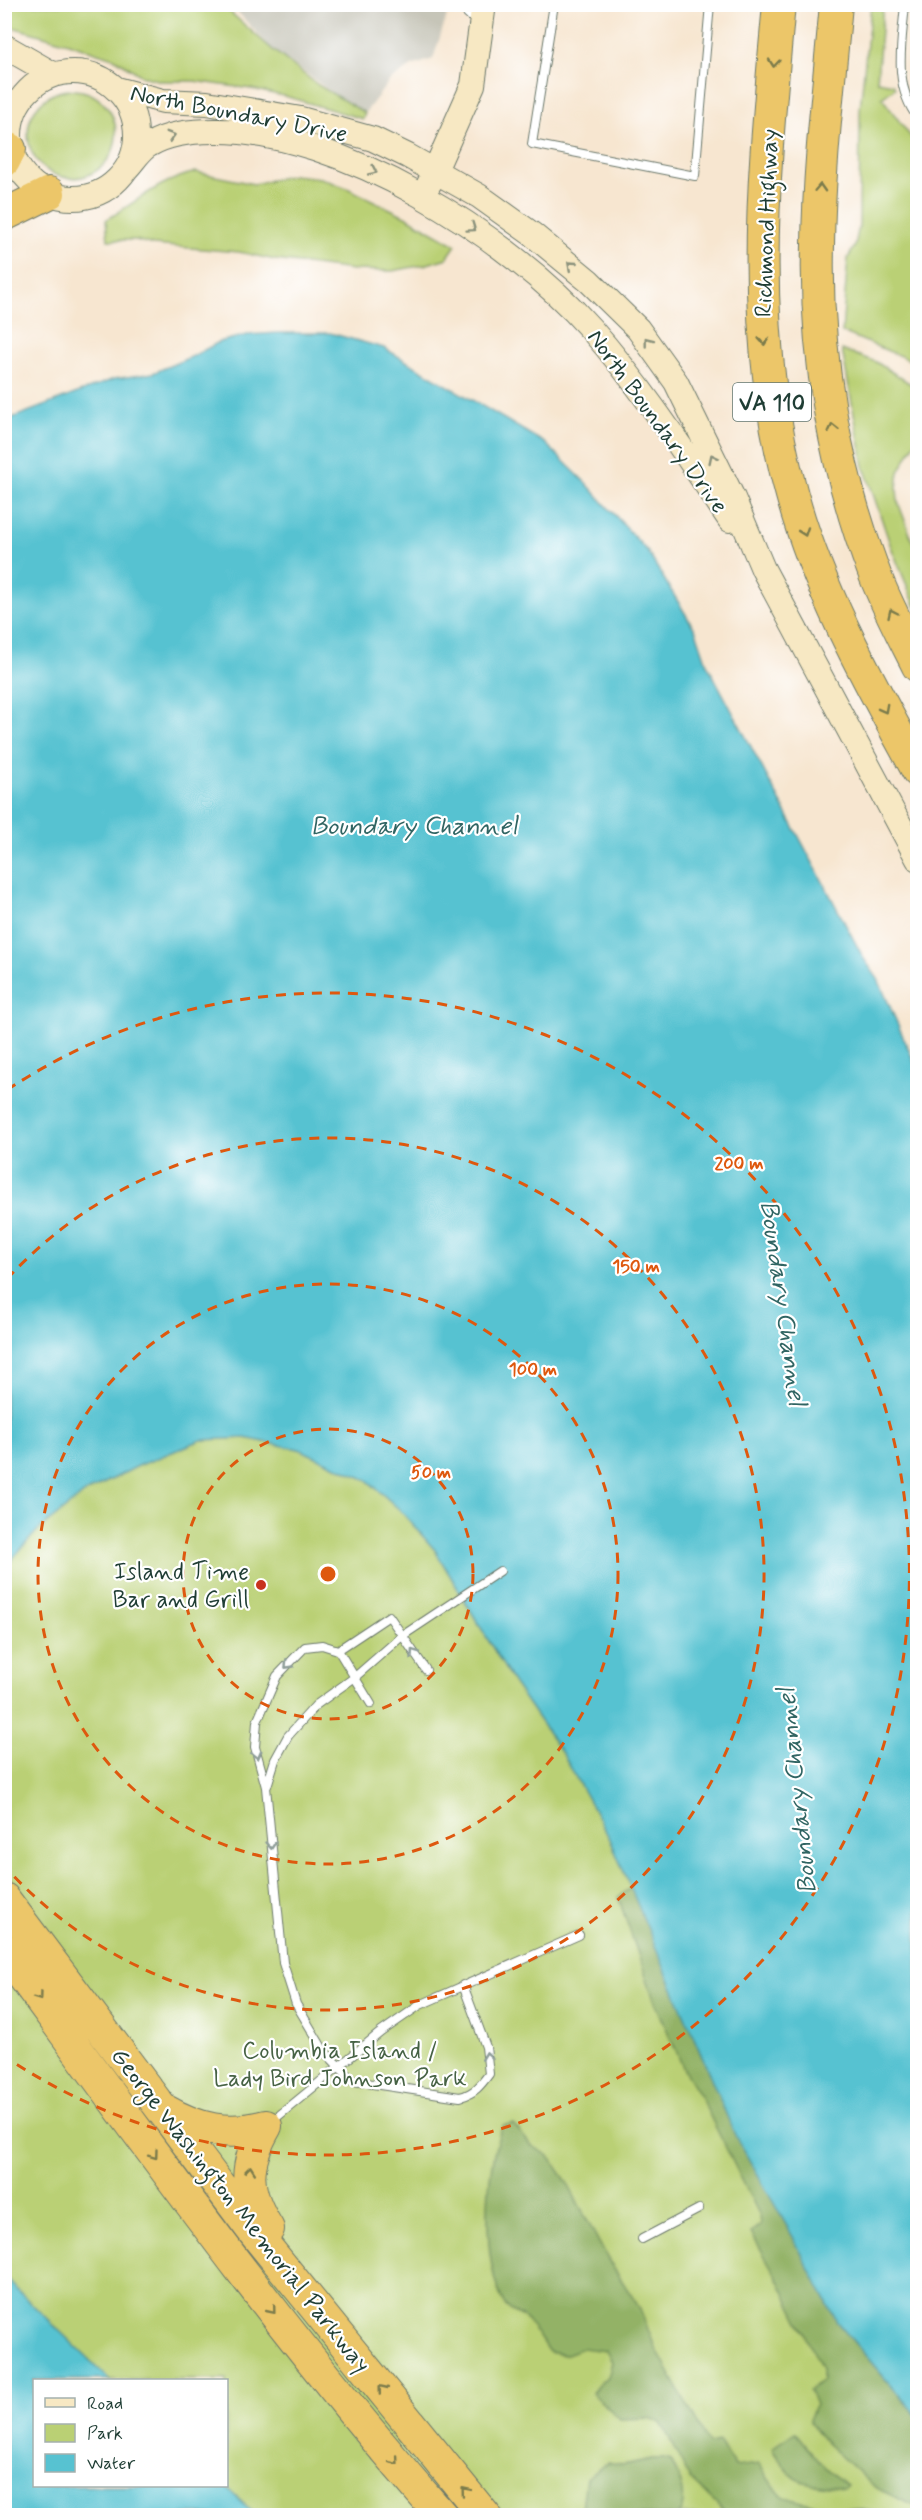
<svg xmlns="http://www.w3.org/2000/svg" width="922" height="2520" font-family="Mynerve,sans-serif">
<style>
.industrial{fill:#c6c5b8}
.green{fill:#bad074;stroke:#6c8654;stroke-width:1.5}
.forest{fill:#93b266;stroke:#59784d;stroke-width:1.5}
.water{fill:#57c2d1;stroke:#3b8082;stroke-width:1.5}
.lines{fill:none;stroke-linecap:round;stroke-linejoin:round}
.lane-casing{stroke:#6b786b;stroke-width:10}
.secondary-casing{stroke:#6b786b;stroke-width:26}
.highway-casing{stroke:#6b786b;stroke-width:34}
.lane{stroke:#fff;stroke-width:8}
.secondary{stroke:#f7e8c3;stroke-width:24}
.highway{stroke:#ecc669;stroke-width:32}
.oneway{stroke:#7b7b4c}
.oneway2{stroke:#8b927c}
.oneway3{stroke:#8f9e9a}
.ring{fill:none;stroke:#de580e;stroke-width:3;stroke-dasharray:10 8}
.poi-dot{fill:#c8321e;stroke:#fff;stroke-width:2}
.labels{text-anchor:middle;stroke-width:4.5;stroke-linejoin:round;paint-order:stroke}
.shield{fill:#fff;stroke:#627771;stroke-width:1.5}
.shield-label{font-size:22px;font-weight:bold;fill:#1f3d34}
.street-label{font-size:24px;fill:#1f3d34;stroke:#fff}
.poi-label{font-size:24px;fill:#1f3d34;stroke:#fff;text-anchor:end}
.park-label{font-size:24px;fill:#466244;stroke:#fff}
.water-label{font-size:26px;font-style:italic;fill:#306563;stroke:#fff}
.centre{fill:#de580e;stroke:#fff;stroke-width:3}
.ring-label{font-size:18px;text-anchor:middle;font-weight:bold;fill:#de580e;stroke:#fff;stroke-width:4.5;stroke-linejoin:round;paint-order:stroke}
</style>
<rect width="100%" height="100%" fill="#fff"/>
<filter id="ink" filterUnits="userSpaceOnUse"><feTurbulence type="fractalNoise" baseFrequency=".0167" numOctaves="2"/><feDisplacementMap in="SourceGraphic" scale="12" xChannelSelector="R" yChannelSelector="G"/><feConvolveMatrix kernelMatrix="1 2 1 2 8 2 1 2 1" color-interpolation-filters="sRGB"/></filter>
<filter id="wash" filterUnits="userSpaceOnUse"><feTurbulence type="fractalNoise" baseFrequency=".008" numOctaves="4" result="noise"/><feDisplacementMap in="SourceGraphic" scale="24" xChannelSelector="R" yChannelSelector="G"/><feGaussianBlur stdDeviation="1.35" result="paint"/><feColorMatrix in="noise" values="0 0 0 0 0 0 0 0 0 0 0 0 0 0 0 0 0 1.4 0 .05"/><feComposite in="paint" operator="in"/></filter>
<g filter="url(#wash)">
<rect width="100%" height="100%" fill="#f7e6d0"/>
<path class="industrial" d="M436 4 447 15 433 59 412 66 390 80 365 113 354 108 273 50 231 5Z"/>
<path class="green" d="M4 5H222L273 50 318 85 365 113 363 119 288 97 251 89 194 81H161L142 76 116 59 68 43 5 25Z
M871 5H883L877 81 893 84 895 88 882 98 917 145V363L842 332 848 258 855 246 859 226 860 109Z
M28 134a44 44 0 1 1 88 0a44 44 0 1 1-88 0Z
M196 172 254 184 293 175 321 178 349 189 405 216 456 245 447 258 424 265 392 271 353 270 275 260 239 252 153 245 136 240H108L106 220C140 200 156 182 196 172Z
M842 350 876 362 917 388V439L899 472 897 488 898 502 917 553V610L891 547 864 467Z
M245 1438 299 1449 367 1480 400 1510 435 1550 513 1682 564 1756 610 1839 735 2135 793 2237 837 2322 917 2416V2515H256L224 2486H226V2380H110L5 2278 4 1567 37 1531 85 1493 138 1466 201 1440Z"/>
<path class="forest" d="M631 1888 735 2135 793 2237 837 2322 917 2416V2507L876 2488 826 2443 810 2423 809 2420 815 2405 809 2390 822 2380V2369L779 2281 751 2232 761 2224 760 2216 700 2096 685 2072 655 2002 618 1897Z
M513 2124 532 2146 548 2155 565 2179 609 2261 639 2307 655 2347 709 2444 719 2442 735 2467 759 2464C765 2472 770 2484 778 2491 797 2510 859 2505 887 2515H729L690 2479 661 2422 648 2418 620 2419 592 2393 598 2384 608 2378 612 2362 606 2351 582 2348 564 2355 549 2352C541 2341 534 2327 524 2318 518 2313 510 2312 505 2305 481 2265 484 2167 503 2125Z
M795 2432C810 2451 826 2472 847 2485L844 2488C798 2481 797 2488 772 2448Z
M652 2459H663L671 2461C680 2479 689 2496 679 2515H584L582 2510 586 2478 608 2462 623 2465Z"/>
<path class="water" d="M278 333H330L384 348 545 443 587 484 647 551 696 631 707 664 864 959 878 979 918 1071 917 2416 837 2322 793 2237 735 2135 610 1839 564 1756 513 1682 435 1550 400 1510 367 1480 299 1449 245 1438 201 1440 138 1466 85 1493 37 1531 5 1567 4 421 114 379 153 373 193 356 219 342 247 335Z
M5 2278 110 2380H34V2486H224L256 2515H5Z"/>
</g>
<g filter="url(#ink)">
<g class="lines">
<defs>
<path id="lane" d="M457 4 477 22
M554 4 532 144 695 176 710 4
M905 4C902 43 892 85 918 118
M338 1650 389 1616 426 1670
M371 1704 338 1650 322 1645 305 1647 277 1676 257 1722 255 1747 266 1787 283 1963 296 2004 324 2051 353 2081 460 2097C474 2094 481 2085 489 2074L486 2047 463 1985
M267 1786 275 1760 288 1736 316 1705 355 1677 402 1636 500 1571
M271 2122 381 2032 420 2005 579 1935
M642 2239 699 2209"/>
<path id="secondary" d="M4 46 53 74
M10 135a63 63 0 1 1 126 0a63 63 0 1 1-126 0Z
M117 89 163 101 207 103 301 119 373 139 408 156 479 196 532 234 589 281 638 329 676 382 733 498 763 569 918 859
M127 168C134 161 140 150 149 145 169 133 192 131 214 131 340 129 510 237 591 329 643 388 686 455 730 520
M429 184 473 85 484 4"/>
<path id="highway" d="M779 4C764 172 746 330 792 495 819 593 870 683 918 771
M836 4C829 84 819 165 818 245 815 356 835 471 875 575 887 606 903 636 918 666
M4 161 10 149
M4 215 49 193
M4 1899 254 2232 485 2516
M4 1950C145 2142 284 2337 442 2516
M164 2110C198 2130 228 2136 266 2126
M266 2126C243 2166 244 2190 268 2229"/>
</defs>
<use href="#lane" class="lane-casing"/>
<use href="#secondary" class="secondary-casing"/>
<use href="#highway" class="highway-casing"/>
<use href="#lane" class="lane"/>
<use href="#secondary" class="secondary"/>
<use href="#highway" class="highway"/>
</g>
<defs><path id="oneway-chevron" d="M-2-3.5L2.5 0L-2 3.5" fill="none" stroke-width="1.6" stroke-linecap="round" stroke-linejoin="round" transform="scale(1.5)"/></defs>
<g class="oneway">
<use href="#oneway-chevron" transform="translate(774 63) rotate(95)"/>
<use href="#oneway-chevron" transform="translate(820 188) rotate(-87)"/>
<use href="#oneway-chevron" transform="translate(764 341) rotate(86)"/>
<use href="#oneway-chevron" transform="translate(833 428) rotate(-103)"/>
<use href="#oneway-chevron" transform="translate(804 532) rotate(71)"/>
<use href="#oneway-chevron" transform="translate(892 613) rotate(-115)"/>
<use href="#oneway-chevron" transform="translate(884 709) rotate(62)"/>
<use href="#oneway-chevron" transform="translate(39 1997) rotate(54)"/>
<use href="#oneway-chevron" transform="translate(154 2155) rotate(54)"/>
<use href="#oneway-chevron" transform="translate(250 2170) rotate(-84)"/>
<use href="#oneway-chevron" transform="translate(272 2310) rotate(51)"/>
<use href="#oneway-chevron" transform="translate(382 2389) rotate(-129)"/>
<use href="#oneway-chevron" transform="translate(395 2461) rotate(50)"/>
<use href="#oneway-chevron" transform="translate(465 2491) rotate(-130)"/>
</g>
<g class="oneway2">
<use href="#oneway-chevron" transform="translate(171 136) rotate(-16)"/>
<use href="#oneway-chevron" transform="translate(373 171) rotate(25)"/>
<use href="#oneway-chevron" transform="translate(472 228) rotate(35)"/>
<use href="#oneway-chevron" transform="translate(571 265) rotate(-139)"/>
<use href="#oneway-chevron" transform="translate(648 341) rotate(-128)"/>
<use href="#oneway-chevron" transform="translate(713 458) rotate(-116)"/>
</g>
<g class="oneway3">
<use href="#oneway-chevron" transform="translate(414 1653) rotate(-126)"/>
<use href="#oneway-chevron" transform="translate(288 1665) rotate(134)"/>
<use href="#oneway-chevron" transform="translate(257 1755) rotate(76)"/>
<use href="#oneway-chevron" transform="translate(271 1845) rotate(85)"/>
<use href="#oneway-chevron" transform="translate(487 2056) rotate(-98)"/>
</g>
</g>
<g class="ring">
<circle cx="328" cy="1574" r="145"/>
<circle cx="328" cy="1574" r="290"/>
<path d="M7 1279A436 436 0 1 1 7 1869"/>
<path d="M7 1090A581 581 0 1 1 7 2058"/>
</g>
<circle class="poi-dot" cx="261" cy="1585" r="6"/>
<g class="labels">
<rect class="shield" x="733" y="383" width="78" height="38" rx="4.5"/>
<g class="shield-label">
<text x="772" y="410">VA 110</text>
</g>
<g class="street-label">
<text transform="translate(239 113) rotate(11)" y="8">North Boundary Drive</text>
<text transform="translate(766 223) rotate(-88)" y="8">Richmond Highway</text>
<text transform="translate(658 421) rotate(54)" y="8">North Boundary Drive</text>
<text transform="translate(241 2210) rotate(52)" y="8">George Washington Memorial Parkway</text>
</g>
<g class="poi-label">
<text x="249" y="1579">Island Time<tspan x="249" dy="28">Bar and Grill</tspan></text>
</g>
<g class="park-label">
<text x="340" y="2058">Columbia Island /<tspan x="340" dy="28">Lady Bird Johnson Park</tspan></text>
</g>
<g class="water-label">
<text x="414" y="834">Boundary Channel</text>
<text transform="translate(784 1303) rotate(82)" y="9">Boundary Channel</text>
<text transform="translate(796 1791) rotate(-96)" y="9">Boundary Channel</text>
</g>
</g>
<circle cx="328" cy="1574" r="9" class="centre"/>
<g class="ring-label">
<text x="739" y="1169">200 m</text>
<text x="636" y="1272">150 m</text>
<text x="533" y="1375">100 m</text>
<text x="431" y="1478">50 m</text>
</g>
<rect width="922" height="2520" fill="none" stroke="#fff" stroke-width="24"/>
<rect x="33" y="2379" width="195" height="108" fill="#ffffff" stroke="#a5b1ae" stroke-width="1.5"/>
<rect x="45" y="2398" width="30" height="9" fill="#f7e8c3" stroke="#a5b1ae" stroke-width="1.5"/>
<text x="87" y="2409" font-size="18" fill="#1f3d34">Road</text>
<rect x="45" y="2424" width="30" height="18" fill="#bad074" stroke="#a5b1ae" stroke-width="1.5"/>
<text x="87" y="2439" font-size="18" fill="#1f3d34">Park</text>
<rect x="45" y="2454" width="30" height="18" fill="#57c2d1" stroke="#a5b1ae" stroke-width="1.5"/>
<text x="87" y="2469" font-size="18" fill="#1f3d34">Water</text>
</svg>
